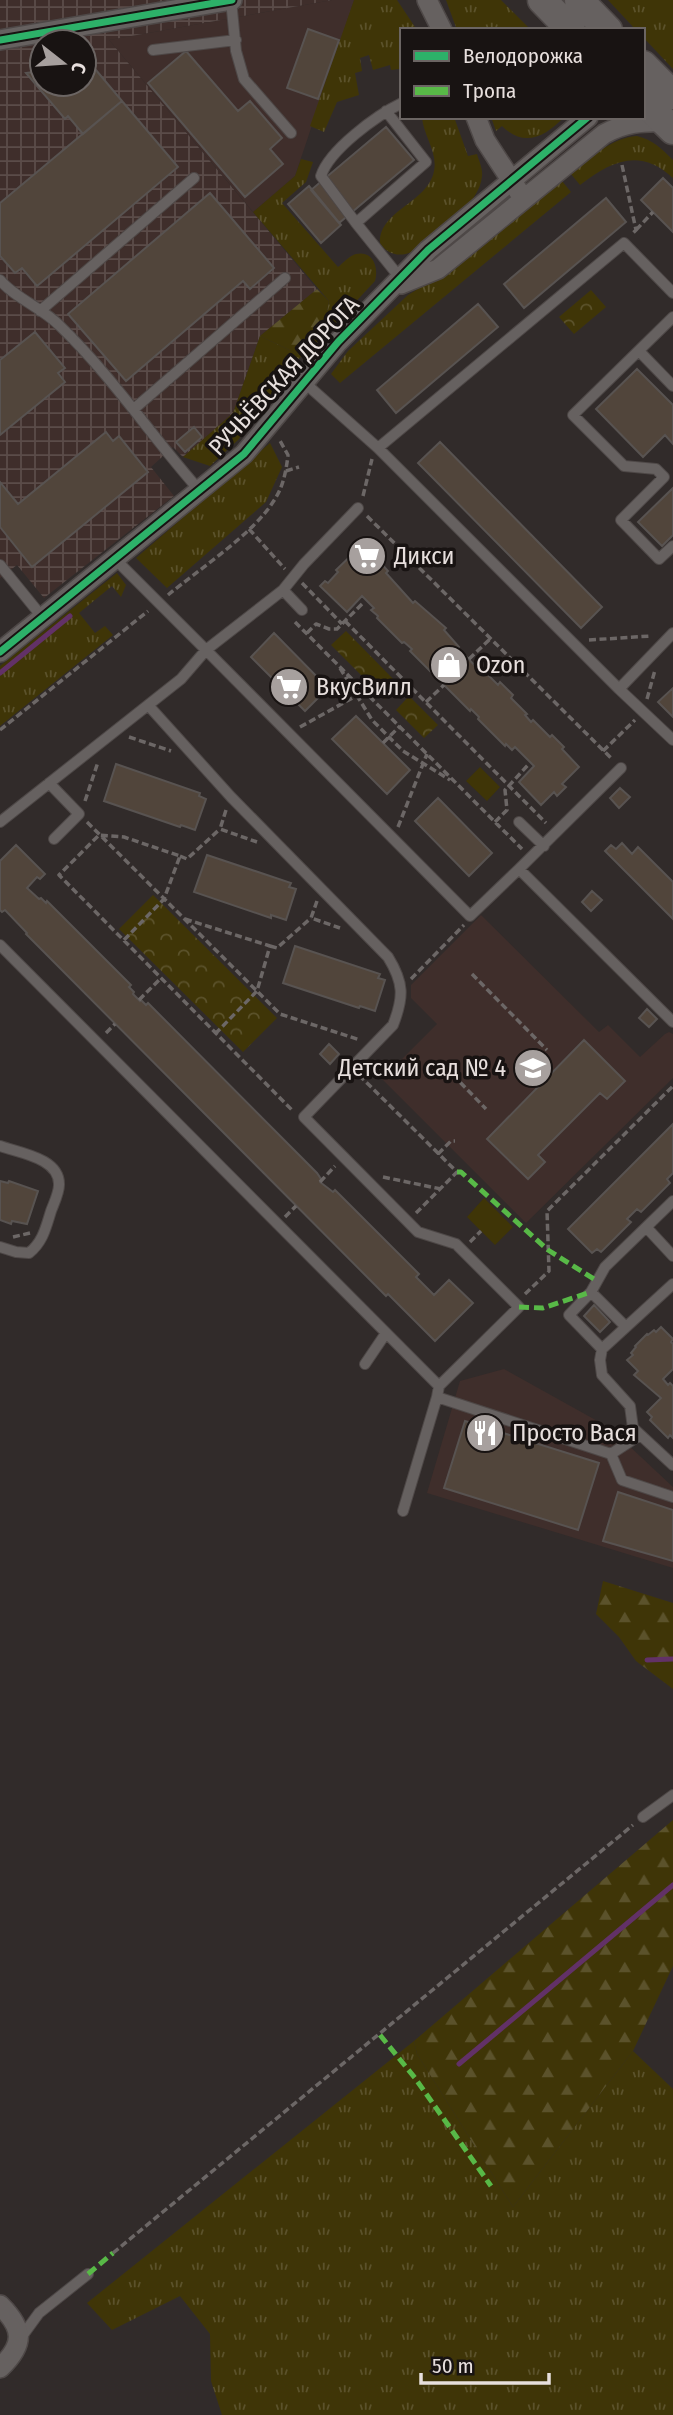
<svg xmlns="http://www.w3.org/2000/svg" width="673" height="2415" font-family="'Fira Sans Condensed',sans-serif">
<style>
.built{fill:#3f2e2b}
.industrial{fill:url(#industrial-grid);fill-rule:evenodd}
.grass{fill:url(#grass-tufts)}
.forest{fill:url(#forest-firs)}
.park{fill:url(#park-crowns)}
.pitch{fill:#3f3507}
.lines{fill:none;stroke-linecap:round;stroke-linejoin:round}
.stream{stroke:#623167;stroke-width:5}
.building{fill:#51453b;stroke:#585351;stroke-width:2}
.lane-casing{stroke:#4e4847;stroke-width:12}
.street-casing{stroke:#4e4847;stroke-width:22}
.secondary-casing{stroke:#4e4847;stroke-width:31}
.path{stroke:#6c6766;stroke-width:3.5;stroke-dasharray:7 3.5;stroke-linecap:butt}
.lane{stroke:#666160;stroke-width:10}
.street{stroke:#666160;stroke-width:19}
.secondary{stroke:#666160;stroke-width:28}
.quiet{stroke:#58b947;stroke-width:5;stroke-dasharray:10 5;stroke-linecap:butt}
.cycleway-casing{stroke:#181312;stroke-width:11}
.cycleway{stroke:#2db169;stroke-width:7}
.labels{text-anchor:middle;stroke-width:7;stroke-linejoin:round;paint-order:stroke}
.street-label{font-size:24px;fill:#e7dfdd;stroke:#181312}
.poi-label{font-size:24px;fill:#e7dfdd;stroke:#181312;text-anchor:start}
</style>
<defs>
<pattern id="industrial-grid" width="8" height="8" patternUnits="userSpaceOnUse" patternTransform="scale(1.75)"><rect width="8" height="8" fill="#3f2e2b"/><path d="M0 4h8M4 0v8" fill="none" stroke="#5b4c49"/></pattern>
<pattern id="grass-tufts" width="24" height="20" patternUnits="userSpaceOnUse" patternTransform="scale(1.75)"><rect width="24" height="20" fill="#3f3507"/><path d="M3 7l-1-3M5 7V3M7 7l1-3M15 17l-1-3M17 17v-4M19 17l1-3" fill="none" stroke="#5b522b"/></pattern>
<pattern id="forest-firs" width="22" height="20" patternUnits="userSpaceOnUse" patternTransform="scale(1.75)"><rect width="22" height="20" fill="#3f3507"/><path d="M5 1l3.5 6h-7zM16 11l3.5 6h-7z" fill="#5b522b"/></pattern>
<pattern id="park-crowns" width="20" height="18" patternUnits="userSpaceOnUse" patternTransform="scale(1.75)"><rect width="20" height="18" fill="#3f3507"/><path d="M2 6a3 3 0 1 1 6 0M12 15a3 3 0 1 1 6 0" fill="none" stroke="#5b522b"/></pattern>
</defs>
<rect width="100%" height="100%" fill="#312b2a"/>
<path class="built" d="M332 0H354L295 176 253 212 109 40Z
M481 915 599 1032 608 1025 640 1057 665 1034 669 1032 673 1034V1078L526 1223 382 1079 437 1024 411 998V985Z
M504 1369 610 1428 673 1487V1568L427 1493 460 1381Z"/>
<path class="industrial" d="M0 0H332L109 40 317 289 260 336 233 413 183 457 173 447 151 467 174 496 44 598 17 565 0 578ZM42 42H84V84H42Z"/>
<path class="grass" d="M354 0H397L417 30H402V80L399 69 391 70 390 65 373 70 369 55 360 58 362 71 355 73 359 95 337 102 324 132 310 126Z
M446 0H501L531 30H457Z
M608 0H673V69L643 37V30H636Z
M422 117H454L468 156 477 154C479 161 483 169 482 176 480 206 434 234 412 252 399 257 388 255 380 243 379 210 428 203 434 171 438 152 423 135 422 117Z
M491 117H564C545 137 524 148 502 126L496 131Z
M637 136C653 140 661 148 673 160V178C640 147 611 161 580 185L571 174C592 158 610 138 637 136Z
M301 159 313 162 306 182 282 203 338 267C343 263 349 256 356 254 373 250 379 268 375 281L322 338 329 301 253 212 295 176Z
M562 181 571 192 340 383 331 374 348 351 408 295 466 260Z
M260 336 302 356 284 372 263 409 238 440 210 466 183 457 233 413Z
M270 443 282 467 266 502 167 588 136 558Z
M117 573 126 585 121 597 112 586 79 613 95 633 105 626 113 635 0 726V666Z
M414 2041 417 2054 513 2207 633 2051 673 2089V2415H222L211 2381 210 2334 180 2296 112 2330 87 2303Z"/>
<path class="forest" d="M317 289 329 301 322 338 302 356 260 336Z
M603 1581 673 1603V1689L636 1661 619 1637 596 1614Z
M673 1820V1966L633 2051 513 2207 417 2054 414 2041Z"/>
<path class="park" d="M591 290 606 307 574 334 559 317Z
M346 631 399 685 385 699 331 645Z
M409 696 438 725 424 738 396 710Z
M153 895 277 1018 243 1052 119 929Z"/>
<path class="pitch" d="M480 767 500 787 487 801 466 781Z
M484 1198 513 1227 495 1245 467 1217Z"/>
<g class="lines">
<path class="stream" d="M0 673 70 616
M647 1660 673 1659
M459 2064 673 1885"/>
</g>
<path class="building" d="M308 29 339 40 318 99 287 88Z
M186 51 238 111 250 101 282 138 270 149 283 164 245 197 148 83Z
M85 57 122 101 83 134 68 116 65 119 26 73 42 71V84H84Z
M122 101 178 167 37 286 22 268 15 273 0 256V203Z
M386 127 414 160 339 223 311 190Z
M663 178 673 188V232L641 200Z
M309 186 341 225 321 243 288 204Z
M210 193 274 268 250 289 243 281 126 381 68 314Z
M606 198 626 222 524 308 504 284Z
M478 304 498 327 396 413 377 390Z
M35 332 65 368 58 373 65 382 0 435V360Z
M637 369 673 405V444L665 435 643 457 596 409Z
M194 427 202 437 185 452 176 442Z
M106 432 113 441 119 436 148 472 32 567 0 527V482L18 504Z
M440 442 602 607 581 628 418 463Z
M673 488V535L662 546 638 522Z
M360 547 377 564 379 561 388 571 386 573 413 603 415 601 446 628 444 630 459 647 458 648 480 671 482 669 498 685 500 682 513 695 511 698 527 714 525 715 531 722 533 720 550 737 552 735 564 747 562 749 579 767 562 784 566 787 557 796 554 792 541 805 519 782 534 766 515 747 512 750 506 744 505 746 478 719 479 717 471 709 470 711 410 651 412 649 404 642 402 643 377 618 378 616 371 610 374 608 362 596 347 612 320 586 325 581 328 583 338 572 336 570Z
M274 633 328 688 305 711 251 657Z
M673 688V717L658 702Z
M356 716 410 770 387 794 332 739Z
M116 764 200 793 199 796 206 799 195 830 181 825 180 827 104 801Z
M620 788 630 797 619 808 610 798Z
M438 798 492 853 469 876 415 821Z
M622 843 632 854 638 847 673 882V919L605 851 611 845 616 849Z
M16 845 45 874 40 879 37 877 27 888 39 899 41 898 46 903 47 901 131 985 129 987 134 992 133 994 140 1001 141 1000 146 1005 148 1003 317 1173 321 1179 320 1182 333 1192 335 1190 419 1274 416 1277 434 1295 449 1280 473 1303 435 1341 388 1294 386 1296 26 934 27 933 5 910 2 912 0 910V861Z
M207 855 291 883 289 887 296 889 286 920 271 915V918L194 892Z
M592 891 602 900 591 911 582 902Z
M295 946 380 974 378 978 385 980 375 1011 360 1006 359 1008 283 983Z
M647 1009 657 1019 649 1027 639 1018Z
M584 1040 625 1081 607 1099 600 1093 538 1155 545 1162 528 1179 487 1139Z
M329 1044 339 1054 330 1064 320 1054Z
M673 1124V1173L667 1179 670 1183 641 1212 637 1209 627 1219 631 1222 601 1252 597 1249 592 1253 568 1229Z
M0 1181 8 1183 9 1181 38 1191 27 1224 12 1221 11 1224 0 1220Z
M594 1305 610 1322 600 1332 584 1316Z
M661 1327 673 1339 671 1342 673 1344V1369L663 1379 668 1385 670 1383 673 1386V1438L670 1435 668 1438 650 1420 652 1417 647 1412 661 1398 634 1375 638 1371 627 1360 633 1355 631 1353 636 1347 635 1346 647 1334 648 1335 654 1330 656 1332Z
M465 1421 599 1463 578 1530 444 1488Z
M618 1492 673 1510V1561L603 1541Z"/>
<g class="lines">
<defs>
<path id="lane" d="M231 0 236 51 244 79 291 133
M153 50 236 40
M386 111 426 162 356 223 321 176C329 150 377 115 402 103
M356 223 401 279
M0 280C16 299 43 308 60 326 112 376 152 437 200 491
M40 311 194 178
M673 317 573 415 624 466 656 469 664 477 621 520 659 559 673 546
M639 351 673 386
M305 383 378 448 619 689 673 740
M135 408 285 278
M378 448 624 243 673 293
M116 560 206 650 283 590 304 564 358 508
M0 565 43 618
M283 590 302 610
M619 689 673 633
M148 705 231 797 388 957C404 983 404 997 393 1025L304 1117 418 1232 456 1244 519 1307 439 1386 437 1397 403 1511
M621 768 519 869 673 1022
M49 783 79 814 54 839
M0 822 181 679 206 650 470 916 519 869
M519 822 544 846
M0 945 439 1386
M0 1146C19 1153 60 1158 59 1185 59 1193 54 1203 51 1211 46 1227 43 1242 29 1253L16 1252 0 1247
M647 1228 673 1256
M673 1284 602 1349 600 1360 602 1375 630 1406 633 1428 673 1465
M591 1292 569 1315 602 1349
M625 1326 591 1292 605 1267 673 1201
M365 1364 386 1333
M437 1397 611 1454 640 1435
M611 1454 622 1480 673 1497
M643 1817 673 1795
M20 2339 39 2313 88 2274"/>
<path id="street" d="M427 0 442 30
M0 40 232 0
M476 117 485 140 519 192
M401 284 438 269 604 134C624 123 642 121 665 122
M0 652 244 454 338 342 428 250 588 117
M0 2305C24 2329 25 2344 0 2368"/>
<path id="secondary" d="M542 0 571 30
M579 0 608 30
M643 65 673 95
M643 101 673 130"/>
</defs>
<use href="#lane" class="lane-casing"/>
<use href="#street" class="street-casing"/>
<use href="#secondary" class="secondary-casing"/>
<path class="path" d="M622 165 636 230 633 233
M636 230 653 212
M286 471 299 467
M363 496 372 459
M367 516 613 760
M249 529 285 569
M302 583 342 624
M168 595C198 570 253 534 273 502 283 488 286 472 288 455L279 439
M345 621 546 823
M295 622 522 849
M307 633 316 624 329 629H337L364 602
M589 640 651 636
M469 659 490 639
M340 668 372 720 403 751 450 780
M647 699 655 670
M426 702 444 685
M300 727 365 691
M0 730 148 611
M129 737 171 751
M383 743 400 726
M603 751 635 720
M85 801 98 762
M226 810 220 829 257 842
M87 822 280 1014 360 1040
M495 822 507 810 505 790 528 765
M398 827 427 754
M180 856 187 859 220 829
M317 901 311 918 340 928
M185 919 270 946 257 991 216 1033
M124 940 164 899 180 856 124 837 99 835 59 875 293 1111
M270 946 277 948 311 918
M472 974 547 1050
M411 979 464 925
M139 1000 161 978
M106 1033 115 1024
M359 1075 457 1172 416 1213
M453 1075 486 1109
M438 1154 451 1141H455
M383 1177 441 1189
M320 1182 335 1166
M285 1217 296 1206
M13 1237 30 1233
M470 1242 481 1231
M525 1294 549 1271 547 1211 673 1086
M113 2253 633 1825"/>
<use href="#lane" class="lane"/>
<use href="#street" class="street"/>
<use href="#secondary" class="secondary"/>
<path class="quiet" d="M457 1172H461L548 1250 597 1281
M519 1307 543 1308 591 1292
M380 2035 415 2078 491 2186
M88 2274 113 2253"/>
<defs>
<path id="cycleway" d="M0 40 232 0
M0 652 244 454 338 342 428 250 588 117"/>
</defs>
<use href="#cycleway" class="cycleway-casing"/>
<use href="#cycleway" class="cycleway"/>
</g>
<defs>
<symbol id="supermarket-disc" viewBox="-11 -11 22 22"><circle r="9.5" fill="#a7a09e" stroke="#181312"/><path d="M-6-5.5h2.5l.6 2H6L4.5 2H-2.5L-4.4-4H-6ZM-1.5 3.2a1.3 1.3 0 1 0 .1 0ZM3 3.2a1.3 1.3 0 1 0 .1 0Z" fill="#fff"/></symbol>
<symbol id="shop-disc" viewBox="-11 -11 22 22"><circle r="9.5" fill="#a7a09e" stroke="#181312"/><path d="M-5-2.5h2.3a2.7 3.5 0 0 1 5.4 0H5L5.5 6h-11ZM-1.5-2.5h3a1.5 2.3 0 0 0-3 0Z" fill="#fff"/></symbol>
<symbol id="school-disc" viewBox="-11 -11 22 22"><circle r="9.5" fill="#a7a09e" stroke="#181312"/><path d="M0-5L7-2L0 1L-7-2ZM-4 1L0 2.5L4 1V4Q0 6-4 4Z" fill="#fff"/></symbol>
<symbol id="restaurant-disc" viewBox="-11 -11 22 22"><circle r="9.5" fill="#a7a09e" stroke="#181312"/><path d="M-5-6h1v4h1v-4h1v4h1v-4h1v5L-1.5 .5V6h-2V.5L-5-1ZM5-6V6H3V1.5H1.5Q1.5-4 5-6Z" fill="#fff"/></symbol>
</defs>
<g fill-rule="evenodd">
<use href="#supermarket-disc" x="345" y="534" width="44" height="44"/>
<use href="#shop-disc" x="427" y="643" width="44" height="44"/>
<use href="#supermarket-disc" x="267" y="665" width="44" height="44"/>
<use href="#school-disc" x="511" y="1046" width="44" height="44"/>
<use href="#restaurant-disc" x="463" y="1411" width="44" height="44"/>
</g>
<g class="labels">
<g class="street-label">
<text transform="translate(284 376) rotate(-47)" y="8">РУЧЬЁВСКАЯ ДОРОГА</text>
</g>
<g class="poi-label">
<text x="394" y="564">Дикси</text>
<text x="476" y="673">Ozon</text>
<text x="316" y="695">ВкусВилл</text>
<text x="506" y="1076" text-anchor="end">Детский сад № 4</text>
<text x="512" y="1441">Просто Вася</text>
</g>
</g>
<rect x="400" y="28" width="245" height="91" fill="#181312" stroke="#6b6563" stroke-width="2"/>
<rect x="414" y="51" width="35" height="10" fill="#2db169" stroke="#6b6563" stroke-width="2"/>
<text x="463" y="63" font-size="21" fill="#e7dfdd">Велодорожка</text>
<rect x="414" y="86" width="35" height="10" fill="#58b947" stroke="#6b6563" stroke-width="2"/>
<text x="463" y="98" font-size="21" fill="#e7dfdd">Тропа</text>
<g transform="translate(63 63) rotate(107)"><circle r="33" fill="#181312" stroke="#6b6563" stroke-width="2"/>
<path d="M0-5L12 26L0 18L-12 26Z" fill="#a7a09e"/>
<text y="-10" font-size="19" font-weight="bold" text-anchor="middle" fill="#e7dfdd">С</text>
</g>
<path d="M421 2373v10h128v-10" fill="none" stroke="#e7dfdd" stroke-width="3.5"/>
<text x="432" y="2373" font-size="21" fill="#e7dfdd" stroke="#181312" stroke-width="5" paint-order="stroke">50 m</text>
</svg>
